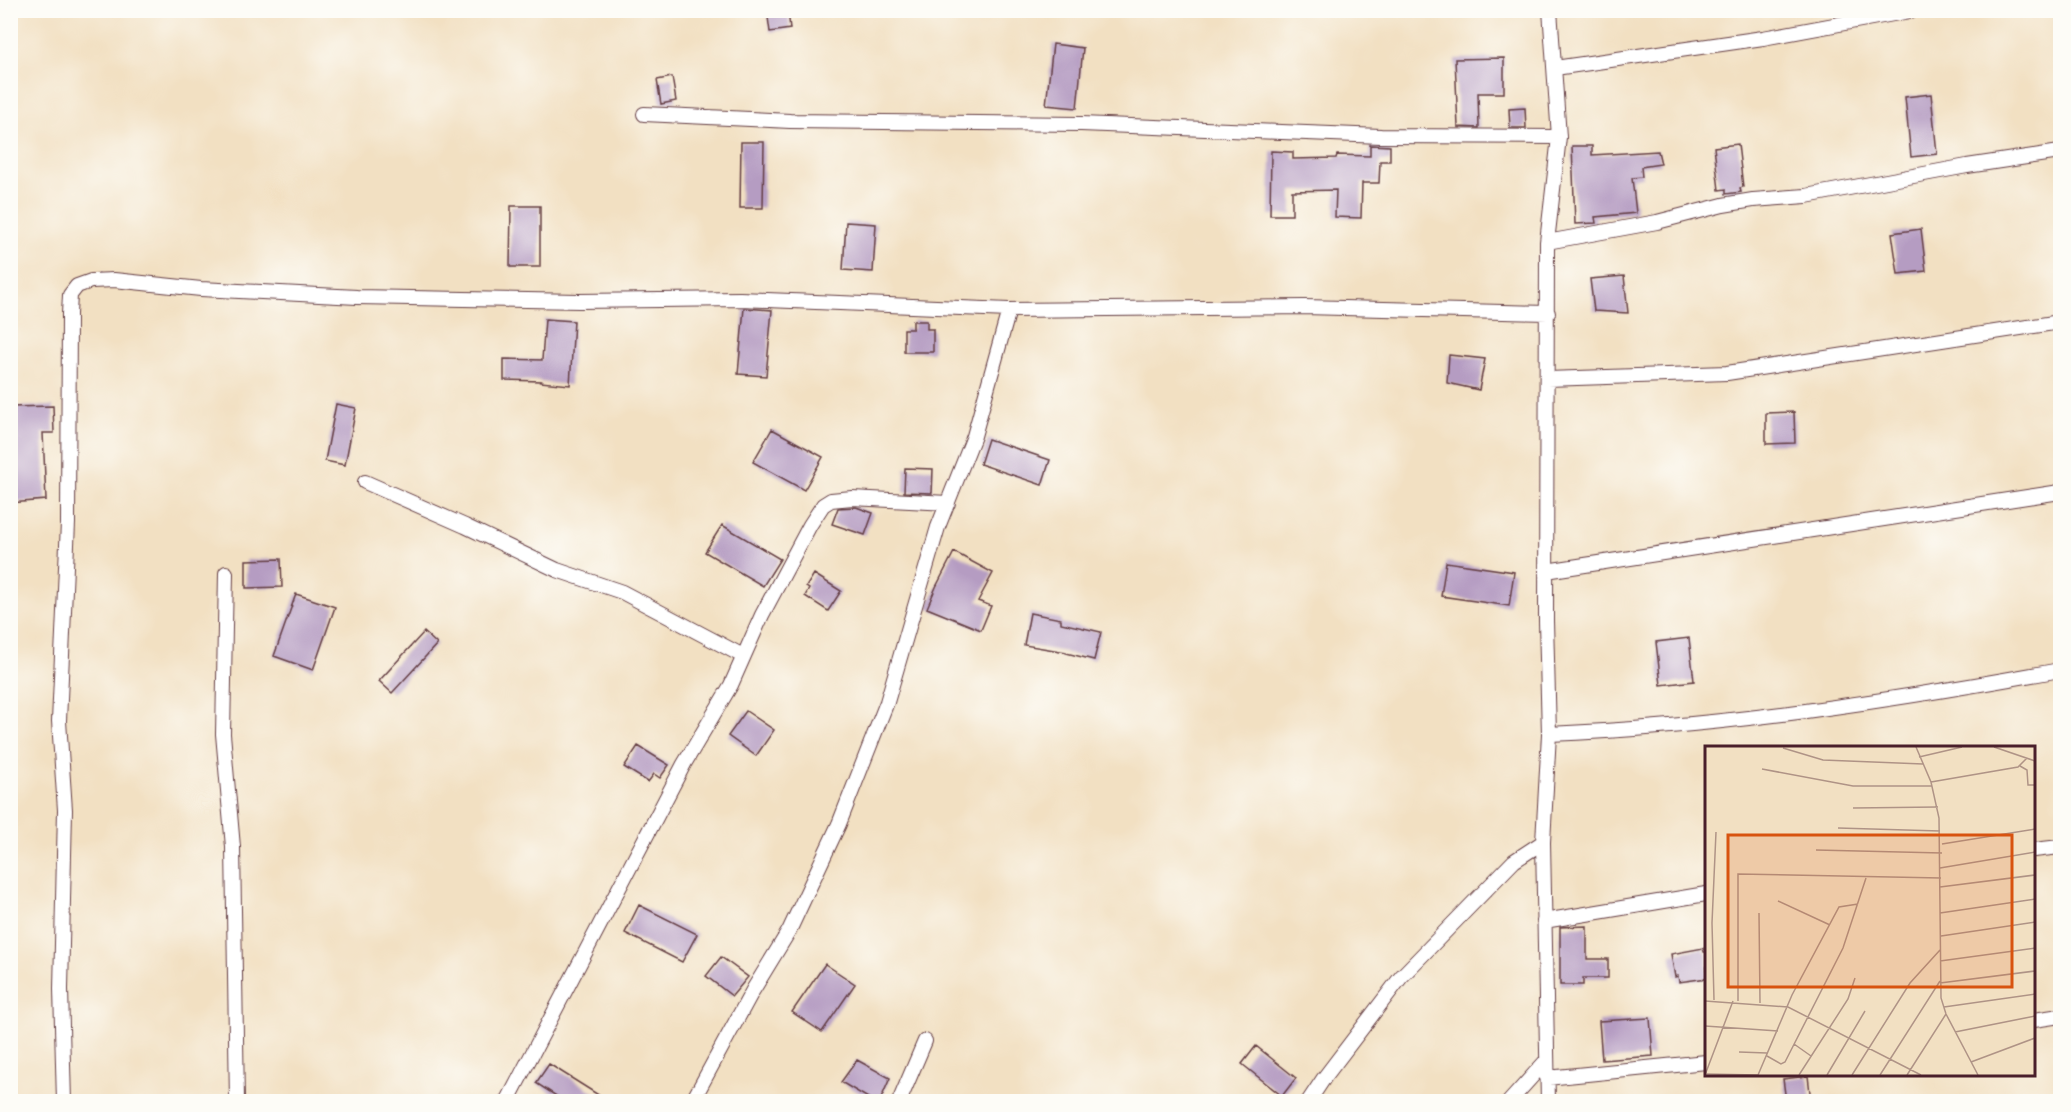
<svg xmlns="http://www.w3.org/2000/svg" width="2071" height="1112" font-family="'IM FELL Great Primer',serif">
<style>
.building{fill:#b59cc2}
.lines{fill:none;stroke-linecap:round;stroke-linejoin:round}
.street-casing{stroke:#633c42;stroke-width:16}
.street{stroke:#fff;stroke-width:14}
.inset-road{fill:none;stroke:#af9386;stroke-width:1.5}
.view{fill:#d8530f;fill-opacity:0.15;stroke:#d8530f;stroke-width:3}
.inset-edge{fill:none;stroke:#4a1f2b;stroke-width:3}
</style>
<rect width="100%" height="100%" fill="#fdfcf7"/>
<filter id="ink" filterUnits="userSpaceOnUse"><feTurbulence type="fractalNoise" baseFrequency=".0167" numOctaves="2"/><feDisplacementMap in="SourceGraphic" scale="12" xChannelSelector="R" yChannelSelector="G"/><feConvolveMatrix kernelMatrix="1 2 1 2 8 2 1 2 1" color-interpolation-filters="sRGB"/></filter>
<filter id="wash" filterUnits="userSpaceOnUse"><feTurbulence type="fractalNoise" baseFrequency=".008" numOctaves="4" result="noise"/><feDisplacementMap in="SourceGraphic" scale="24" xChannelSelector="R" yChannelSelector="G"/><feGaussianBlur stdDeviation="1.35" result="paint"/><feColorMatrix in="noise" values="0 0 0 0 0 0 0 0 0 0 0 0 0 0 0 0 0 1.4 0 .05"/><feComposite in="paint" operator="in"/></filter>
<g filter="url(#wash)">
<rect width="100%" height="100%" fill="#f2e0c2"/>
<g id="blocks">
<path class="building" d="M767 10H788L790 29 770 32Z
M1053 44 1083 48 1077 108 1046 105Z
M1504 58V93H1478L1479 128 1458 127 1455 59Z
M672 77 676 101 661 104 657 80Z
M1931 94 1937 154 1911 157 1905 97Z
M1525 108 1526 128H1510L1509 109Z
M741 142H764L763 208H740Z
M1738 144 1743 187 1740 188 1741 192 1726 194V189L1719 190 1714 147Z
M1370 145 1390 146V161H1380L1379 183H1362L1361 218 1335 217 1336 190 1292 191V215H1270L1271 151 1293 152V159L1336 158 1337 155 1370 156Z
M1572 146H1592V155L1658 151 1661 164 1641 167 1642 177 1632 178 1636 213 1595 217 1596 223 1575 224Z
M511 206H540V267H510Z
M846 222 876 224 873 272 843 270Z
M1921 229 1926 271 1898 274 1892 233Z
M1624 276 1628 313 1594 311 1590 279Z
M744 308 772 310 766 376 738 374Z
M545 319 574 321 570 385 540 382 541 381 504 380V359L542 360Z
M913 321H927V329H933V352H904V329H913Z
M1449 355 1485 359 1479 390 1447 383Z
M336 404 356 408 345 465 325 461Z
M53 406 54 433H43L46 500 10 503V407Z
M1794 412 1795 443 1766 444V413Z
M772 429 823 457 804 490 753 462Z
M988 439 1050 460 1042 485 980 464Z
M905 468 933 469 932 493 904 492Z
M856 507 873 513 865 535 832 524 838 508Z
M722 525 780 559 763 586 705 552Z
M954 552 993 573 978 601 991 606 981 630 927 608 936 587Z
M281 559 282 587 246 588V560Z
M1446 562 1514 572 1509 606 1441 596Z
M814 574 841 591 828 611 805 596 809 589 806 587Z
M296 594 335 607 313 670 274 656Z
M1030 613 1061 619V623L1101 632 1094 660 1066 653V652L1024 645Z
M424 632 437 644 392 693 379 681Z
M1689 638 1694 681 1661 685 1656 642Z
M746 711 774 730 756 756 728 736Z
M638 746 669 765 660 778 654 774 648 782 624 767Z
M639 905 697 934 682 962 625 933Z
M1587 926V959H1608V978H1583V985H1560V927Z
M1703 948 1704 952H1707V978L1679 982 1678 976 1675 977 1671 954Z
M721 957 748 977 732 996 706 976Z
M825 964 855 984 822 1032 792 1012Z
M1650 1018 1653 1056 1602 1060 1599 1021Z
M1256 1046 1296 1078 1282 1096 1242 1064Z
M857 1060 890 1078 880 1101H873L841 1082Z
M549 1064 608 1101H564L536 1083Z
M1808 1076 1811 1101H1786L1783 1079Z"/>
</g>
</g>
<g filter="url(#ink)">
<use href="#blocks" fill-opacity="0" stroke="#633c42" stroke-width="1.5"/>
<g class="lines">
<defs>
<path id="street" d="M1555 68 1763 38 1915 10
M644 114 790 121 1081 124 1381 136 1559 137
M1547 242 1657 222 1723 205 1753 200 1806 196 1967 166 2060 152
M1547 379 1727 373 2060 322
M365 482 465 526 557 570 622 592 743 656
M1546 571 2060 492
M226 573 223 734 233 847 237 1102
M1549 734C1721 727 1891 701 2060 670
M2034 850 2060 847
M1544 921 1706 894
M2034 1020 2060 1016
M1547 1078 1706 1062
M64 1102 61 989 65 810 59 721 68 523 69 314 70 295 77 286 91 281 114 280 201 289 357 297 579 301 740 299 1009 310 1304 307 1548 313
M507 1102 684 764 731 685 762 615 810 525 823 505 831 500 852 498 948 503
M692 1102 753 990 789 931 839 824 887 702 938 527 974 436 1009 310
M899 1102 925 1041
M1308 1102 1324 1078 1401 977 1514 861 1543 842
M1509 1102 1546 1061
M1548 1102 1543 842 1549 734 1546 621 1547 242 1559 137 1550 10"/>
</defs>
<use href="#street" class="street-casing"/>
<use href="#street" class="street"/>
</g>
</g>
<g transform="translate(1705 746)">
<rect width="330" height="330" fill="#f2e0c2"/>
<path class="inset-road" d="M211 1 226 36 234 72 236 252 241 268 273 329M289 1 330 15M78 2 118 14 218 18M214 11 257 1M315 20 322 24 323 39H330M57 23 148 40H227M226 36 313 21 322 12M148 62 233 61M133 82 235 85M237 98 330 83M111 104 237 107M235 122 330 106M235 141 330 129M73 155 125 179M54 167 55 257M235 167 330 153M236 190 330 176M235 215 330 202M235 237 330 225M9 254 7 177 11 86M0 255 83 261 216 329M33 255V128L236 132M239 261 330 248M0 280 73 285M250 286 330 270M89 298 106 310M34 306 62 307M62 310 76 318 80 316 138 202 161 132M266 316 330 292M2 328 53 329M0 329 28 255M53 329 87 249 134 161 153 158M94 329 143 253 150 232M122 329 160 265M147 329 205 237 235 204M175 329 235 235M202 329 241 268"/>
<path class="view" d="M23 89H307V241H23Z"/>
<rect width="330" height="330" class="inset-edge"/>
</g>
<rect width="2071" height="1112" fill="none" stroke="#fdfcf7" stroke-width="36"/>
</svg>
